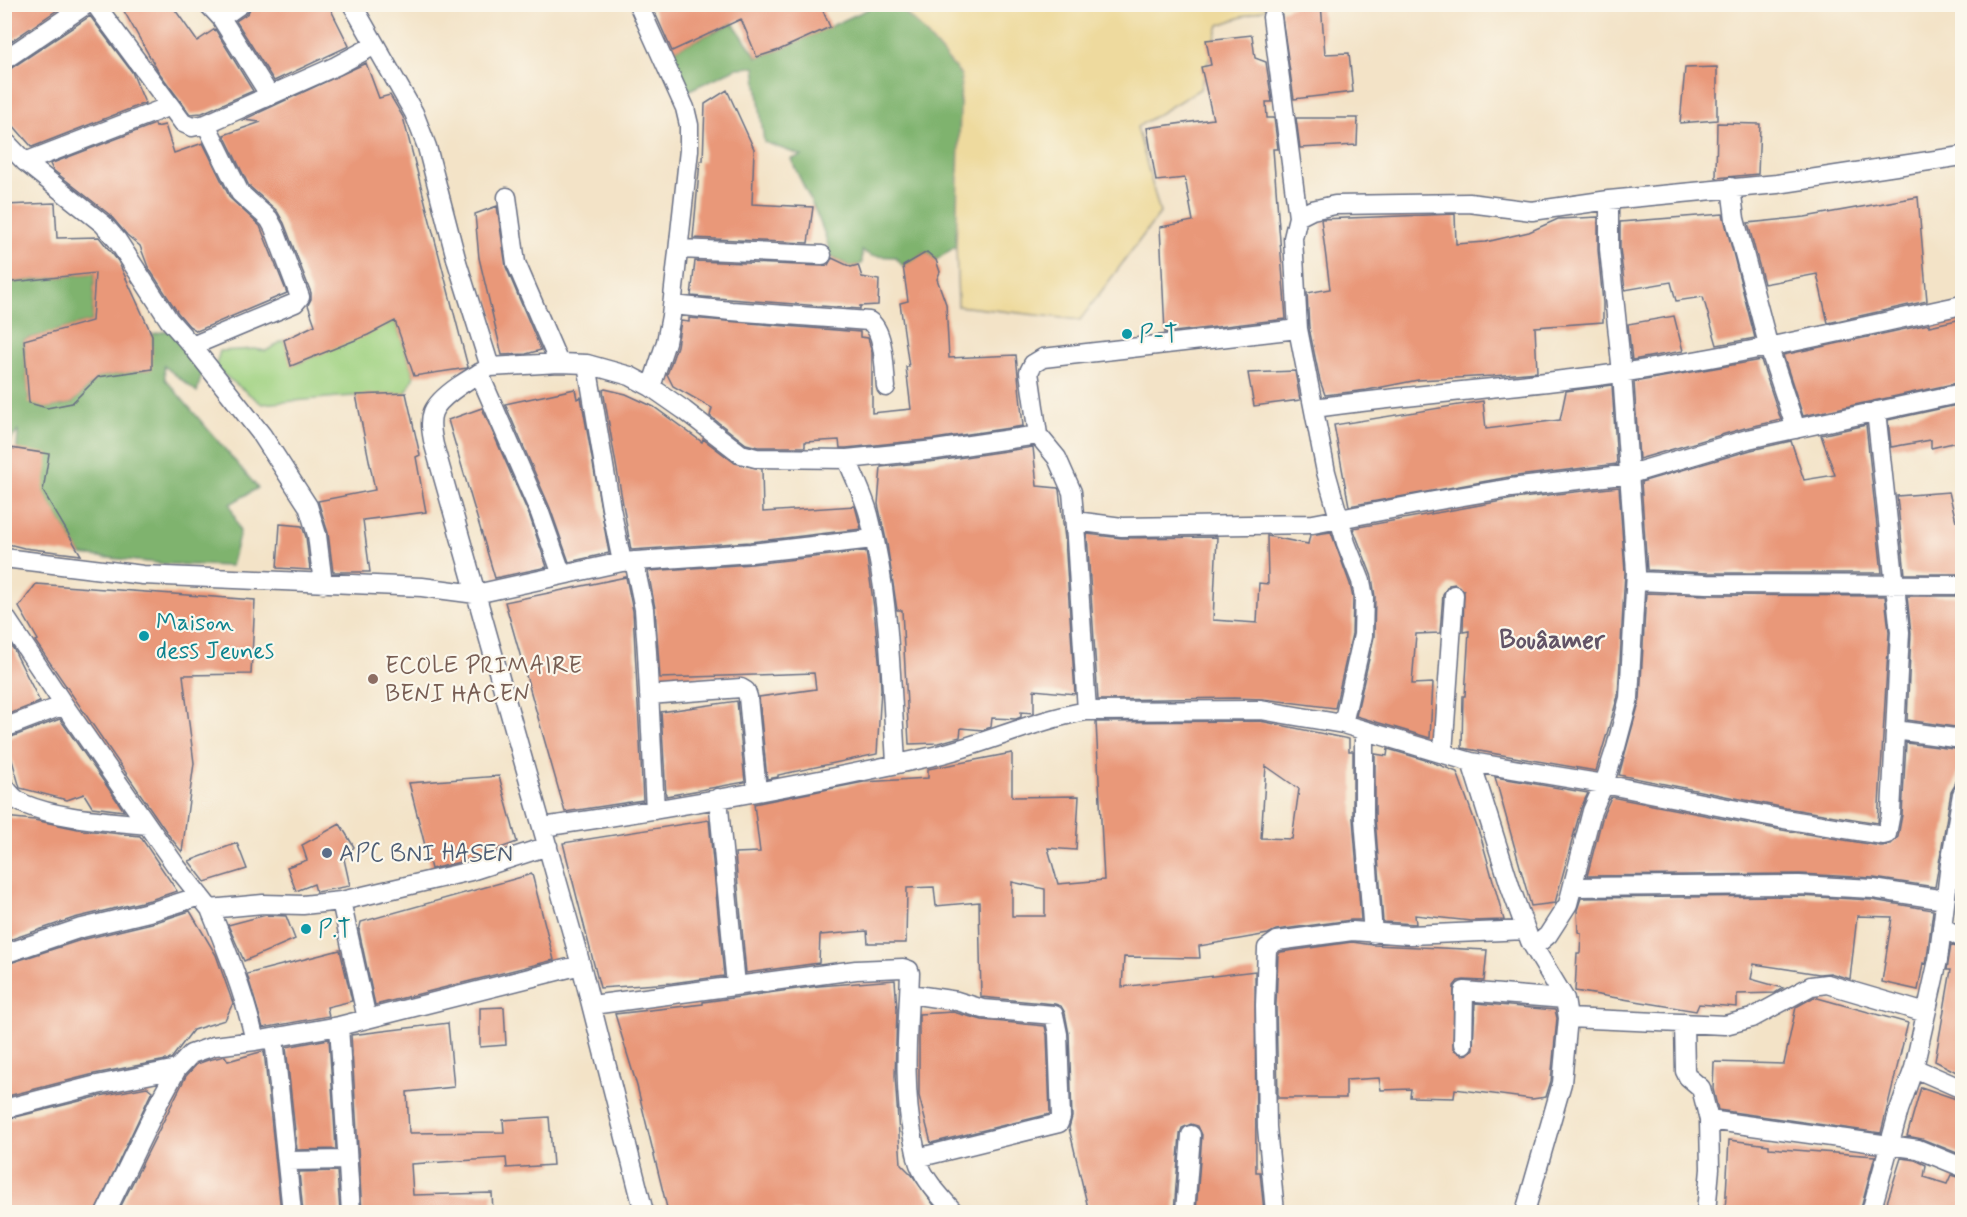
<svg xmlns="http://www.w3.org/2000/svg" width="1967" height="1217" font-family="Mynerve,sans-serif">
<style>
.green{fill:#9fd180;stroke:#5d806f;stroke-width:1.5}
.forest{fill:#7fb36e;stroke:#4d7166;stroke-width:1.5}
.sand{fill:#eeda9e;stroke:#84847e;stroke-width:1.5}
.building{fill:#e99879;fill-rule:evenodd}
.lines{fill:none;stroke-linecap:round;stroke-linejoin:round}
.minor-casing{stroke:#676e83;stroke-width:21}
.minor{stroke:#fff;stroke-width:18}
.culture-dot{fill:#0f9aa8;stroke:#fbf7ec;stroke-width:2}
.education-dot{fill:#8d6e63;stroke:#fbf7ec;stroke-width:2}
.service-dot{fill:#5c6f8a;stroke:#fbf7ec;stroke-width:2}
.labels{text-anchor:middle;stroke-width:4.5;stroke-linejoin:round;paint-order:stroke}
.culture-label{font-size:24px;fill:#0d838f;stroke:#fbf7ec;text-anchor:start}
.education-label{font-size:24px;fill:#785e54;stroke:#fbf7ec;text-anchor:start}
.service-label{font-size:24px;fill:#4e5e75;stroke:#fbf7ec;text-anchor:start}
.neighbourhood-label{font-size:26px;font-weight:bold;fill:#635467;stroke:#fbf7ec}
</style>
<rect width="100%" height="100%" fill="#fbf7ec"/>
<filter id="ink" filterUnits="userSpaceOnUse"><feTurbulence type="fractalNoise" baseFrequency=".0167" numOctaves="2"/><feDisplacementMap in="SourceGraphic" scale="12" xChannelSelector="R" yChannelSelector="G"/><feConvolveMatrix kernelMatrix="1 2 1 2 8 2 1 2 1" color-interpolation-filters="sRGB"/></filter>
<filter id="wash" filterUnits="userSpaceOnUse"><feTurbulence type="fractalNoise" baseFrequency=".008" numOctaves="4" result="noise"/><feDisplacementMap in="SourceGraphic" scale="24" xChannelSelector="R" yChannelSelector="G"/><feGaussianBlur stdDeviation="1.35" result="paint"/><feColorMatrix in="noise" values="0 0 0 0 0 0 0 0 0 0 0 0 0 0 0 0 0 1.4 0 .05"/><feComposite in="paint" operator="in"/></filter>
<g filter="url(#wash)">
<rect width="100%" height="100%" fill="#f3e3c7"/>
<path class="green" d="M395 321 414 376 406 393 338 397 262 404 215 368 220 351 255 349 266 351 284 340 292 366Z"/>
<path class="forest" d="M877 5H901L899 7 920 27 961 75 956 246 936 260 927 252 903 266 895 257 872 256 862 251V264L851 267 831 257C824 223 805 191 791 159L802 156 764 142 755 67 737 68 683 93 667 53 733 23 757 57 779 50Z
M95 273 92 321 24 340 29 402 47 408 72 403 98 377 151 369 152 334 170 330 202 373 197 392 164 366 165 379 258 488 230 504 240 532 231 566 166 564 81 555 17 449 18 431 5 447V283Z"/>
<path class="sand" d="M901 4 1276 5 1219 25 1200 89 1137 127 1160 213 1080 320 958 306 956 246 961 75 920 27 899 7Z"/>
<g id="blocks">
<path class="building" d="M4 4H66L4 46Z
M120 4H171L197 41 215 29 253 91 202 113 190 114 158 71Z
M252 4H328L349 46 274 81 236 21 248 13Z
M651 4H820L830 27 779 50 757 57 741 19 672 51Z
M1299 4H1321L1325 54 1349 53 1353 92 1294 99 1281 11Z
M90 16 132 72 145 103 32 147 4 115V71L10 69Z
M1252 35 1255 58 1266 62 1272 102H1266L1267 118H1274L1278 149H1273L1286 319 1165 333 1160 227 1193 221 1185 178 1156 181 1147 128 1213 119 1201 67 1211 65 1206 40Z
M366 63 379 98 390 95 403 117 468 367 467 368 414 376 395 321 368 335 291 366 284 340 315 325 308 305 311 299V293L284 223 277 211 249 186 224 135 261 122 243 120Z
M1717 67V120L1680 123 1685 68Z
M727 90 754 149 752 204 813 207 808 243 693 238 700 161H703L705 104Z
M1296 118H1358L1357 145 1300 148Z
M1717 123 1760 124 1758 174 1716 178Z
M155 124 156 127 165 125 174 153 203 143 230 198 260 226 287 293 197 331 189 326 178 313 148 267 140 246 127 235 110 215 53 170 50 164Z
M1918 197 1927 301 1828 323 1817 274 1764 284 1748 223 1805 217Z
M55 203 57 238 99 237 118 261 152 335V369L98 377 72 403 47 408 29 403 24 340 92 321 95 273 4 283V205Z
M497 206 506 267 541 350 526 354 502 355 479 258 475 214Z
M1455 214 1456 244 1486 242 1529 232 1558 219 1598 217V250L1603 303V322L1535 327 1537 372 1493 376 1418 380 1367 390 1325 395 1320 381 1309 328 1307 293 1330 289 1321 219Z
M1723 214 1755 338 1717 345 1703 297 1676 301 1671 282 1625 290 1620 248V222Z
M927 252 936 260 940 272 937 279 946 304 949 358 1016 355 1023 426 934 439 846 448H840L839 440 805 442V447H758L746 444 710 416 712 408 673 386 667 374 668 372 677 346 681 321 689 322V318L860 332V337L868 338 872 352V413L911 409 906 367H909L900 303 908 301 903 266Z
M832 258 851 267 858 265 862 277 879 280 878 305 860 306V309L691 296 695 261 822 266 828 265Z
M1674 316 1683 351 1632 360 1628 324Z
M1962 319V382L1803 416 1783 355 1929 324V326Z
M1761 360 1781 420 1745 428 1639 459 1634 382Z
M1295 371 1300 400 1254 406 1248 373Z
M1612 385 1617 464 1509 477 1349 506 1334 425 1483 401 1486 429 1560 420 1566 391Z
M575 389 577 399 581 397 609 553 569 562 550 508 505 404Z
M605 389 626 394 654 407 702 442 703 439 735 463 762 469 763 512 855 506 861 529 750 542 631 550 603 390Z
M406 393 420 455 416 457 426 512 363 520 370 572H333L328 533 318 501 375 490 356 395Z
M1962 404V441L1931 448V440L1891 447 1888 420Z
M482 408 530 517 547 567 495 578 448 420Z
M1866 425 1882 573H1707L1647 570 1641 482 1751 450 1791 441 1804 480 1835 475 1821 435Z
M4 447 49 454 43 491 81 555 24 548 4 543Z
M1033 447 1037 486 1058 488 1059 490 1065 539 1075 694 1034 690V713L1021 712V717L1016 719 992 718 991 727 983 730 961 728 960 737 938 743 909 744 902 610H897L887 544 878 504 881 467 937 461Z
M1619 487 1625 572 1618 696 1596 771 1462 748 1463 696H1465L1469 631 1463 632 1464 591 1455 584 1449 585 1443 594 1440 633 1416 634 1412 684 1433 683 1430 738 1356 716 1374 637 1375 597 1372 577 1353 528 1513 499Z
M1949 492 1956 521H1962V574H1905L1897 496Z
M280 524 302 526 306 537 310 570 277 568Z
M1331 532 1350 584 1353 598 1352 634 1335 708 1263 699 1234 698 1098 700 1087 534 1122 538 1217 537 1213 620 1257 623 1259 583 1268 584 1267 536 1308 544 1310 535Z
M866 551 874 608 880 670 881 689 877 754 778 775V777L767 779 759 697 816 689 814 673 660 678 655 608 648 571 752 564Z
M626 577 633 611 643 800 565 812 505 602Z
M36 584 255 600 251 674 183 675 194 763 182 852 170 837 35 641 38 640 19 607Z
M1646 593 1707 595 1885 596 1889 632 1878 823 1786 808 1619 775 1640 699Z
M1907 596H1962V728L1907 720 1911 633Z
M4 636 14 650 40 702 4 716Z
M737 701 745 782 666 796 661 712Z
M60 719 118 802 124 811 92 807 84 794 67 800 20 788 6 739Z
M1260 721 1349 739V751H1353V819L1361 920H1351L1276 930 1268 934 1199 946 1200 958 1124 957 1122 987 1255 971 1256 1172H1260L1264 1212H1196L1202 1135 1198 1126 1191 1124 1182 1128 1180 1134 1174 1212H1089L1069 1128 1072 1117 1069 1034 1065 1013 1061 1006 1055 1004 981 997 979 902 936 906 934 887 907 888 906 943H868L867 931 820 935 819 963 746 973 735 853 760 852 754 804 864 782 928 778V769L1012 753V797L1079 796 1076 850 1048 848 1058 884 1104 880 1096 722ZM1266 766 1299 789 1292 839 1261 838ZM1012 882 1045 889V916H1012Z
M1906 743 1962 750 1955 785 1951 792 1935 887 1874 878 1800 874 1587 876 1603 815 1611 797 1782 830 1881 846 1890 845 1898 837 1902 815Z
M1388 749 1432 762 1457 772 1482 841 1504 920 1471 921 1415 915 1416 924 1383 922 1375 818V754L1387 756Z
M499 776 517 842 468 860 431 869 409 783Z
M1495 777 1588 793 1581 808 1555 903 1531 906Z
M4 817 34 820 83 830 140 836 177 891 150 900 74 918 9 940 4 892Z
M709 820 724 976 672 983 600 988 563 843Z
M340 824 354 847 344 859 350 886 316 892 314 884 296 891 287 867 307 860 302 845Z
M237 843 247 869 205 882 189 861Z
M532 874 554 960 375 1005 359 931 361 922Z
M1799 896 1872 900 1933 910 1927 958 1926 964 1923 963 1918 990 1882 982 1892 917 1857 916 1850 979 1830 973 1819 974 1754 964 1751 979 1783 988 1775 993 1737 994V1007L1699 1004 1696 1011 1575 991 1577 953H1580L1581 933 1578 932 1577 910 1581 898Z
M190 911 216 955 230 995 233 1003 225 1020 193 1030 171 1059 94 1074 4 1097V965L81 940 156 922Z
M266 915 286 916 295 939 244 961 228 925Z
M1352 942 1373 945 1487 950 1484 981 1464 980 1458 981 1454 986 1453 1049 1462 1055 1468 1054 1473 1049 1475 1003 1555 1010 1557 1018 1551 1081 1546 1097 1532 1099 1455 1089 1454 1098 1410 1097 1411 1089 1381 1090 1379 1078 1346 1080V1098H1278L1276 1005 1278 954 1281 952Z
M1951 945 1962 949V1075L1935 1061 1951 970H1947Z
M340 950 352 1001 327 1007 329 1016 263 1028 247 974Z
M895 980 897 1009 895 1076 901 1164 912 1175 939 1212H668L637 1086 615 1014 703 1004V1002L819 986Z
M1814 997 1908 1023 1881 1133 1718 1110 1713 1089 1714 1062 1784 1064 1796 1007Z
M504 1007 506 1045 480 1047V1008Z
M953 1012 982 1020 1045 1026 1047 1035 1050 1114 931 1143 919 1096V1014Z
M448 1023 454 1087 407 1092 409 1133 504 1132 503 1120 549 1117 553 1165 507 1168 506 1158 411 1164 413 1195 492 1193 493 1212H362L351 1035Z
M329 1039 336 1149 297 1150 286 1047Z
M264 1051 281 1212H118L186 1076 197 1064 208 1060 225 1056 228 1061Z
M147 1087 152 1091 95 1212H4V1120L100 1096Z
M1921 1087 1962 1101V1155L1922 1139 1907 1136Z
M1729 1140 1769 1145V1148L1875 1156 1860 1212H1725Z
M1901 1158 1915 1160 1926 1165 1924 1177 1947 1184 1951 1175 1962 1178V1212H1884Z
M337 1171 340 1212H303L299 1172Z"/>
</g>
</g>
<g filter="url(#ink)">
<use href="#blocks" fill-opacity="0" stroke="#676e83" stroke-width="1.5"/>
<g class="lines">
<defs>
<path id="minor" d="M95 4 183 123 192 127 206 124 336 66 375 45
M208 4 221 18 270 96
M352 4 414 113 427 147 457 262 490 367C474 376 440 395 433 412 429 422 432 435 434 445L581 965 644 1212
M638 4 685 108 689 125V150L671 316 666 342 651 387
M1272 17 1298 217
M221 18 241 4
M4 60 87 4
M4 140 25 162 103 224 117 240 169 320 192 346 262 435 308 506 317 535 323 584
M25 162 170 106
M1731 187 1735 219 1769 348 1796 429
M507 197 516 263 559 363
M679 249 822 255
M673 305 731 311 869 321C885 331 884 368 886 387
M192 346 295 303 300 297 274 228 269 219 240 193 206 124
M587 364 611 508 622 562
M490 367 559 363 587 364 630 376 651 387 684 410 741 454 756 458 847 459C854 477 864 496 869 515 890 596 891 680 896 763
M479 373 540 513 562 575
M1314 408C1416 394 1518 387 1620 373 1735 356 1849 330 1962 305
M847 459 935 450 1038 435
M1075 521 1122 527 1313 524 1434 501 1511 488 1630 474 1748 439 1962 393
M4 558 143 575 422 587 476 594 622 562 751 553 873 539
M634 561 644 609 647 652 655 810
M1636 581 1707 584 1962 585
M4 615 64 705 176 866 210 909 263 904 303 905 341 901 471 871 548 846
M649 695 741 688 746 691 748 697 757 791
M1087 711 1076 538 1072 492 1057 458 1038 435 1029 372 1033 364 1043 358 1298 329
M1343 724 1363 635 1364 597 1361 581 1346 543 1326 472 1298 329 1293 238 1298 217 1312 210 1335 205 1469 203 1532 211 1609 200 1777 184 1962 156
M4 728 64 705
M1364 730V818L1373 934
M1895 730 1962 739
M1443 753 1454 595
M1471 762 1604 784 1784 819 1883 835 1887 834 1891 813 1900 632 1876 411
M4 785C9 793 15 800 24 804 59 819 110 821 147 825
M718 798 736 985
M543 827C674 808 805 785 934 756 986 744 1034 720 1087 711L1261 710 1343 724 1471 762 1511 889 1530 941 1565 999 1568 1018 1562 1083 1525 1212
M1573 887 1799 885 1873 889 1945 900
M341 901 367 1019
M210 909C228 953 245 996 255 1041
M1942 927 1962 938
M1534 947 1548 935 1568 904 1592 811 1604 784 1616 747 1629 698 1636 572 1622 373 1609 249V200
M4 954 78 929 153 911 200 896
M910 994 957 1001 983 1009 1054 1015 1058 1034 1061 1117 1059 1123 917 1158
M592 1005 856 970 903 968 909 970 910 973C908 1029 902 1083 913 1138 915 1146 916 1156 919 1164 926 1182 942 1198 954 1212
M1568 1018 1725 1025 1752 1018 1811 986 1827 984 1926 1013
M1684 1023 1685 1071 1688 1077 1701 1088 1709 1120
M339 1026 351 1212
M274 1038 292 1212
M1463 1044 1464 991 1565 999
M1914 1068 1962 1089
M4 1109 97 1085 177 1069
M287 1161 348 1160
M106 1212 159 1102 177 1069 191 1054 214 1046 255 1041 339 1026 581 965
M1185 1212 1191 1135
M1275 1212 1267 1127 1265 1005 1267 948 1277 941 1352 931 1410 935 1526 930
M1706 1212 1710 1169 1709 1120 1918 1149 1962 1167
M1871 1212 1899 1110 1914 1068 1938 960 1950 864 1962 794"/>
</defs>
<use href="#minor" class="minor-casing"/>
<use href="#minor" class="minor"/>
</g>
</g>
<g class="culture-dot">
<circle cx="1127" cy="334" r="6"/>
<circle cx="144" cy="636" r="6"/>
<circle cx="306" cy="929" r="6"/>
</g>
<circle class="education-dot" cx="373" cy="679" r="6"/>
<circle class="service-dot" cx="327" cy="853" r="6"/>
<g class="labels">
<g class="culture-label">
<text x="1139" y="342">P-T</text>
<text x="156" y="630">Maison<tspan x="156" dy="28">dess Jeunes</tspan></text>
<text x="318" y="937">P.T</text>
</g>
<g class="education-label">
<text x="385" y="673">ECOLE PRIMAIRE<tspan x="385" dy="28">BENI HACEN</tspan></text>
</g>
<g class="service-label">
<text x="339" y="861">APC BNI HASEN</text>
</g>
<g class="neighbourhood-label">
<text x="1552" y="648">Bouâamer</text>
</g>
</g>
<rect width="1967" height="1217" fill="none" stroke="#fbf7ec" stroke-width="24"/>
</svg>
